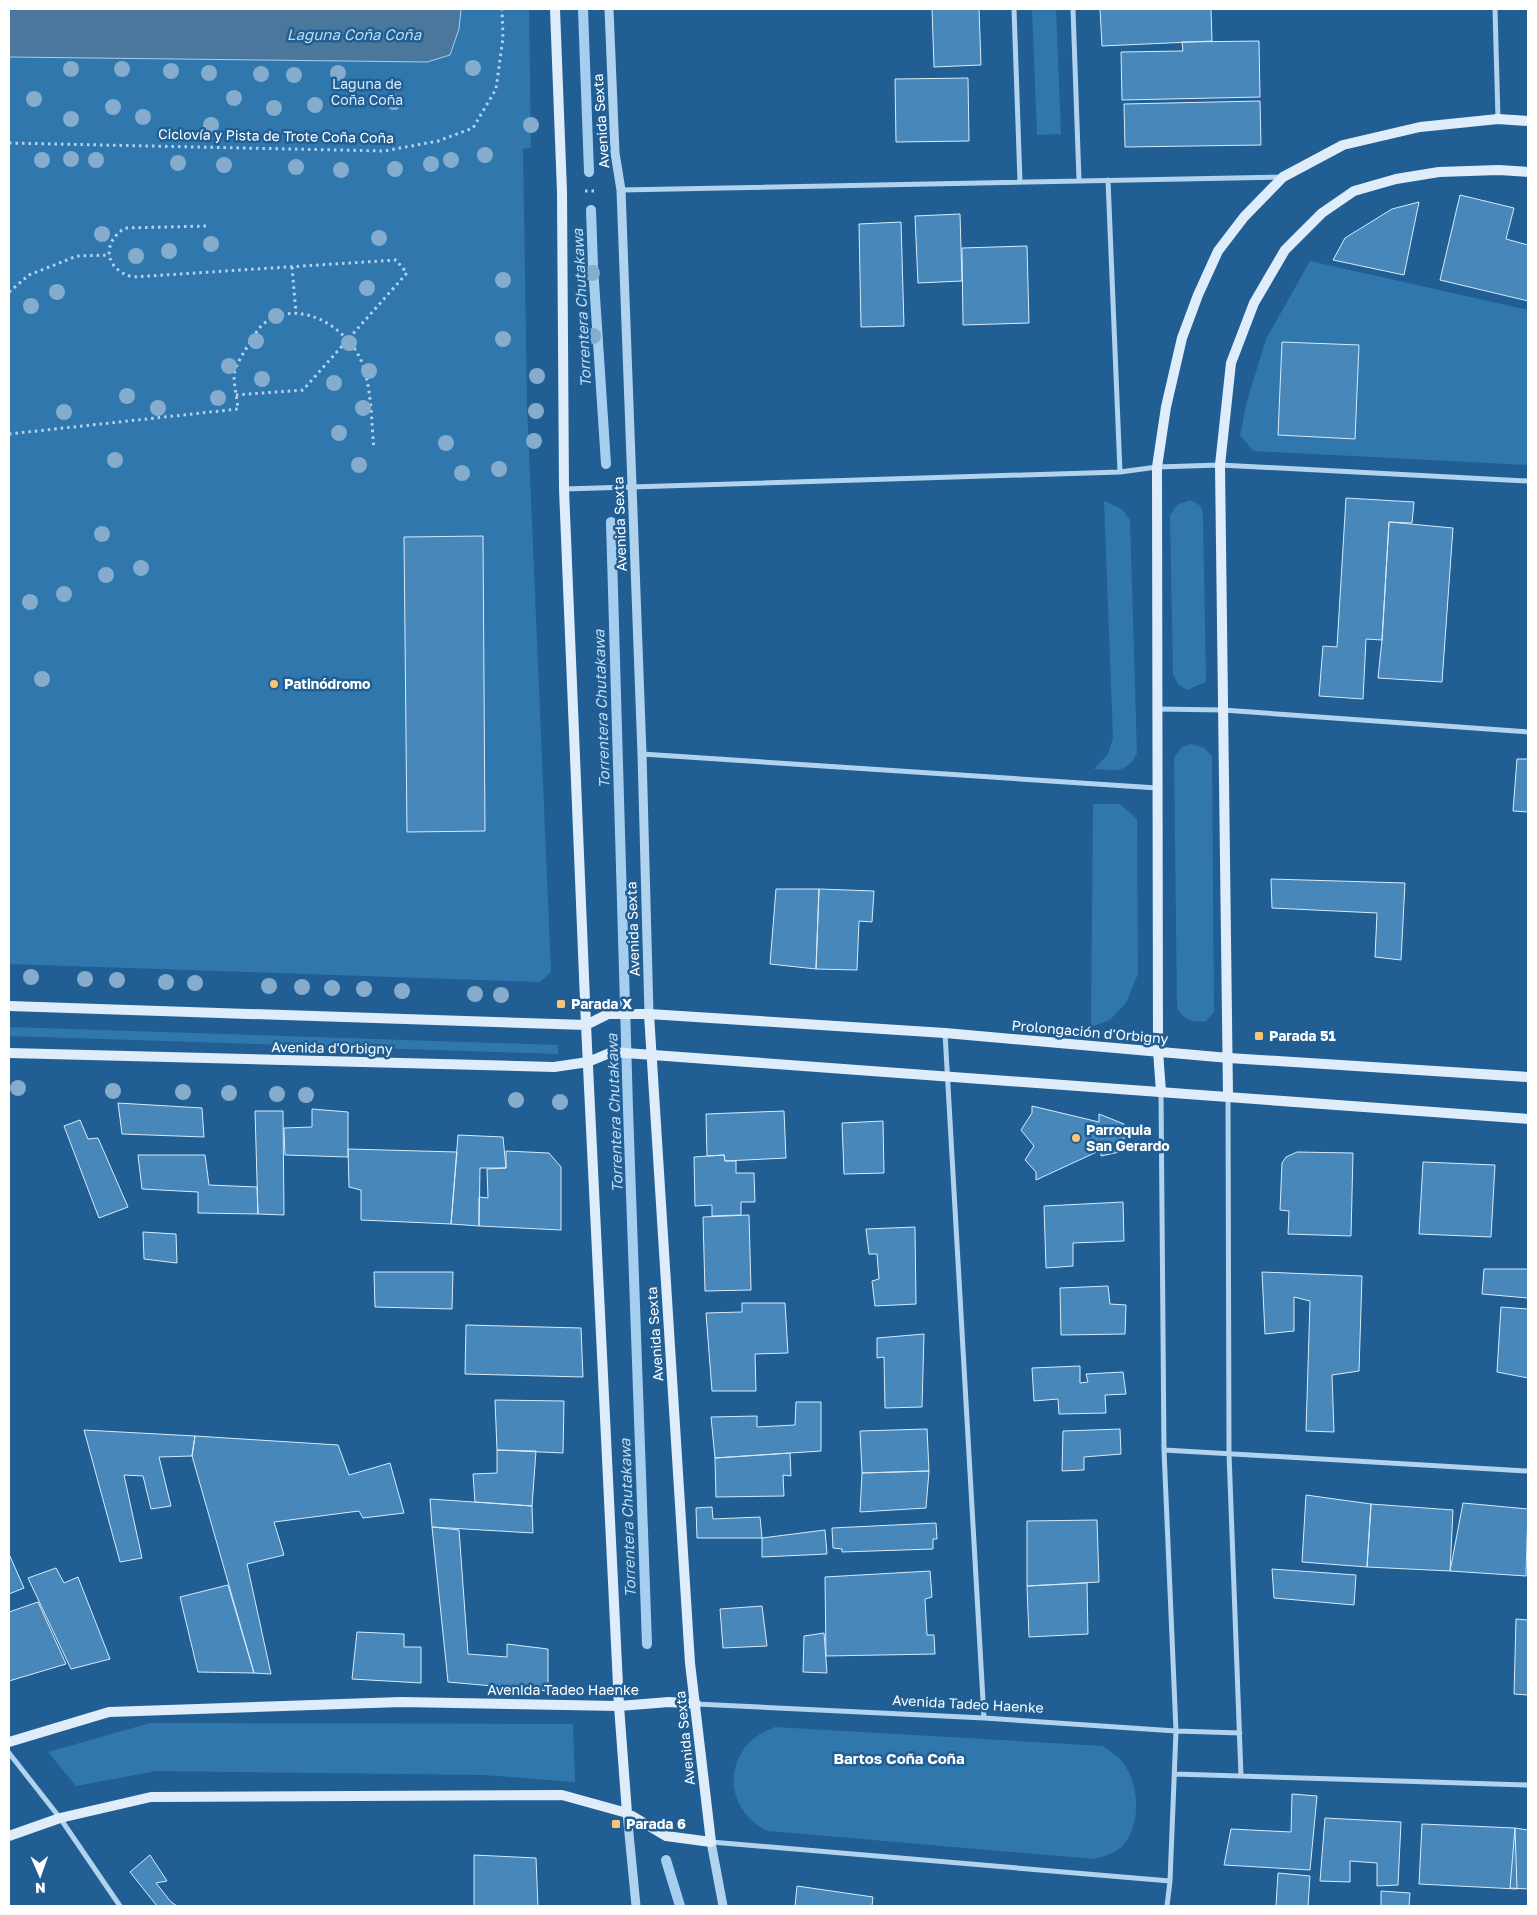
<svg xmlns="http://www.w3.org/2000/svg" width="1537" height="1915" font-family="'Golos Text',sans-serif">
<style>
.green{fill:#3077ae}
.water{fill:#4c779c;stroke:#a6cfef}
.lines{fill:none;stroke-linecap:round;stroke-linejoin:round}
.stream{stroke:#a6cfef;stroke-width:10}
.building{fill:#4887b9;stroke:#d8ebfa}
.path{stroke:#b2d3ee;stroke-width:3;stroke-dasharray:2.5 4;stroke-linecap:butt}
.minor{stroke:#b2d3ee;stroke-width:5}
.tertiary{stroke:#b2d3ee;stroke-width:9}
.secondary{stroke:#dfedfa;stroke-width:10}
.tree{fill:#85accc}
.poi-dot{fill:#fbc573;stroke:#205e93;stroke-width:2}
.labels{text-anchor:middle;stroke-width:5;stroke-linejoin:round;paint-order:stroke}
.park-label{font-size:14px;fill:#d8ebfa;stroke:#205e93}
.street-label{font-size:14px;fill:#fff;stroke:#205e93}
.poi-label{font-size:14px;font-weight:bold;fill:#fff;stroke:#205e93;text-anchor:start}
.water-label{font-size:15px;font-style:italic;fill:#beddf4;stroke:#205e93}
.neighbourhood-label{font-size:15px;font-weight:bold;fill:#fff;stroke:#205e93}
</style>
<rect width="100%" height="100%" fill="#205e93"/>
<path class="green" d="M9 9H529L531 148 523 149 527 404 551 972 540 982 9 964Z
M1032 9H1056L1061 134 1037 135Z
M1310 261 1528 310V465L1253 451 1240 435 1247 401 1266 339Z
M1190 500 1201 506 1203 515 1206 682 1187 690 1178 684 1173 674 1170 515 1177 505Z
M1104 501 1122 509 1130 520 1137 753C1127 774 1115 770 1094 769L1108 754 1113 738Z
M1191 744 1204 748 1212 756 1214 1012 1206 1021C1191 1023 1186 1020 1177 1009L1174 758 1182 747Z
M1093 804H1120L1137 819 1138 974 1126 1003 1110 1020 1091 1027Z
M9 1027 558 1045V1054L9 1036Z
M150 1723 573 1724 575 1782 483 1775 156 1771 76 1786 48 1752Z
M775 1727 1103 1746C1108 1750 1114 1754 1119 1758 1139 1778 1142 1820 1125 1843 1117 1853 1106 1856 1094 1859L768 1831C735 1816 722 1777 746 1746 753 1737 764 1732 775 1727Z"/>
<path class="water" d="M9 9H461L459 29 450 55 427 62 9 57Z"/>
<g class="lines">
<path class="stream" d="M583 9 589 172
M591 210 593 266 606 464
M611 522 628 1109 647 1644
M666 1860 680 1906"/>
</g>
<path class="building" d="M932 9H979L981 65 934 67Z
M1100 9H1211L1212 41 1102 46Z
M1259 41 1260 97 1122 100 1121 52 1183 51 1182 42Z
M968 78 969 141 896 142 895 79Z
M1260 101 1261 145 1125 147 1124 104Z
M1460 195 1514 208 1506 239 1528 245V301L1440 280Z
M1419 202 1404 275 1333 260 1345 238 1392 209Z
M960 214 962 281 918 283 915 216Z
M901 222 904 326 861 327 859 224Z
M1027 246 1029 323 963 325 962 248Z
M1282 342 1359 345 1355 439 1278 435Z
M1346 498 1414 502 1412 523 1389 522 1382 640 1366 639 1363 699 1319 696 1323 646 1337 647Z
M1389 522 1453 528 1442 682 1378 678 1382 640Z
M483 536 485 831 407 832 404 537Z
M1517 759H1528V812L1513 811Z
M1271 879 1405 883 1401 960 1375 957 1377 913 1272 908Z
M776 889H819L816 969 770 964Z
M819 889 874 891 872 922 859 921 857 970 816 969Z
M118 1103 202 1108 204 1137 122 1134Z
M1032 1106 1099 1122V1114L1124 1124V1151L1101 1156V1150L1036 1180V1172L1025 1160 1034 1146 1021 1130 1032 1113Z
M312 1109 348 1112V1157L285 1155 284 1128 312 1127Z
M255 1111H283L284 1215 258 1214Z
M784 1111 786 1158 725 1161 724 1155 707 1156 706 1114Z
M80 1120 88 1139 98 1138 128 1207 99 1218 64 1126Z
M883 1121 884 1173 844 1174 842 1123Z
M458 1135 503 1137 506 1168H480L479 1226 451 1224Z
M348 1149 457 1152 451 1224 361 1220V1190L349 1187Z
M506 1151 549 1153 561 1167V1230L479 1226V1197L488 1198 487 1169 506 1168Z
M1297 1152 1353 1153 1351 1236 1288 1234 1289 1211 1280 1210 1282 1163 1286 1157Z
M138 1155H205L209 1185 257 1187 258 1214 198 1213V1192L142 1189Z
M724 1155 725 1161H736V1173H754L755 1202H741V1215L712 1216V1205L695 1206 694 1157Z
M1423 1162 1495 1165 1491 1237 1419 1234Z
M1123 1202 1124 1241 1073 1243V1266L1046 1268 1044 1206Z
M749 1215 751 1290 705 1291 703 1217Z
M915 1227 916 1304 875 1306 872 1281 879 1279 877 1254H869L866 1229Z
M143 1232 176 1234 177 1263 144 1259Z
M1484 1269H1528V1298L1482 1294Z
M374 1272H453L452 1309 375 1307Z
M1262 1272 1362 1276 1359 1371 1332 1375 1334 1432 1306 1431 1310 1301 1294 1297V1331L1265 1334Z
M1108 1286 1110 1304 1126 1305 1125 1334 1061 1335 1060 1288Z
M742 1303H785L788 1353 755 1354 756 1391H712L706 1313 742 1312Z
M1501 1307 1528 1309V1378L1497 1372Z
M466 1325 581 1328 583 1377 465 1374Z
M924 1334 922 1407 885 1408 884 1357 877 1358V1338Z
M1080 1366V1383L1088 1382 1086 1374 1123 1372 1126 1394 1105 1395 1106 1413 1059 1414 1058 1399 1034 1401 1032 1368Z
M495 1400 564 1401 563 1453 497 1450Z
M796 1402H821V1451L715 1458 711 1417 757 1416V1427L795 1425Z
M927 1429 929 1471 862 1473 860 1431Z
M1120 1429 1121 1454 1084 1457V1470L1062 1471 1063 1431Z
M84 1430 195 1436 192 1456 159 1457 171 1506 151 1509 143 1476 124 1475 142 1558 120 1562Z
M195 1436 338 1445 349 1475 390 1463 404 1513 363 1518 359 1511 274 1522 284 1555 247 1564 271 1674 254 1673 192 1456Z
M497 1450 536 1451 532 1506 475 1502 473 1474 497 1473Z
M790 1453 791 1476 783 1475 784 1496 716 1497 715 1458Z
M929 1471 926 1508 860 1512 862 1473Z
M1306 1495 1371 1504 1367 1567 1302 1562Z
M430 1499 532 1506 533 1533 432 1527Z
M1463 1503 1528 1509 1526 1576 1450 1571Z
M1371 1504 1453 1510 1450 1571 1367 1567Z
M712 1507 713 1519 760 1517 762 1538H697L696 1508Z
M1097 1520 1099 1582 1027 1586V1521Z
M936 1523 937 1539H933V1549L842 1552V1549L833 1548 832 1528Z
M432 1527 459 1530 468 1654 507 1657V1644L548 1649V1691L448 1682Z
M825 1530 827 1554 762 1557V1538Z
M9 1554 24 1588 9 1594Z
M56 1568 64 1583 78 1577 110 1659 71 1669 28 1578Z
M1272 1569 1356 1575 1354 1605 1274 1598Z
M930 1571 932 1597 925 1599 927 1635H934L935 1654 826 1656 825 1577Z
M1087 1583 1088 1634 1029 1637 1027 1586Z
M228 1585 254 1673 198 1672 180 1597Z
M38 1602 66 1664 9 1681V1612Z
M762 1606 767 1646 723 1648 720 1609Z
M1516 1619 1528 1620V1695L1514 1694Z
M357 1632 404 1634V1647H421V1683L352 1679Z
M824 1633 827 1673 803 1672 804 1636Z
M1292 1794 1317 1796 1310 1870 1224 1865 1231 1829 1291 1832Z
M1325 1818 1401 1822 1398 1885 1377 1886V1863L1350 1861V1882L1320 1881Z
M1422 1824 1515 1828 1517 1889 1419 1884Z
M1515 1828 1528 1830V1889L1510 1888Z
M150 1855 167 1881 156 1883 171 1902 177 1906H157L130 1872Z
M474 1855 536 1858 538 1906H474Z
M1278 1873 1310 1876 1308 1906H1276Z
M797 1886 873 1897 872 1906H795Z
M1381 1891 1410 1893 1409 1906H1381Z"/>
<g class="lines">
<path class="path" d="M9 143 384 151 438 141 473 128 496 89 503 38 502 9
M585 191H598
M206 226 125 228C101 243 105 270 133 277L396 260 407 273 303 390 236 395
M292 267 296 313
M9 292 29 275 77 256 110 255
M9 434 238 409C237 398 234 386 234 375 235 366 244 352 249 344 253 338 257 330 262 325 296 297 343 324 360 358 372 385 371 420 374 449"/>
<path class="minor" d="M1014 9 1020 182
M1073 9 1079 180
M1495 9 1498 119
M1108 180 1120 472
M621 190 1283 177
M564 489 1120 472 1157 467 1220 465 1528 481
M1157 709 1223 710 1528 732
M642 754 1157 788
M945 1033 984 1718
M1161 1092 1164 1450 1176 1731 1170 1881 1167 1906
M1228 1097 1229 1453 1241 1776
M1164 1450 1528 1471
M696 1704 984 1718 1176 1731 1240 1733
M9 1753 60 1818 120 1906
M1175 1774 1528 1785
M711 1842 1170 1881"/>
<path class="tertiary" d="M609 9 615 153 621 190 642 754 649 1014
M627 1813 636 1906
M711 1842 723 1906"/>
<path class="secondary" d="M555 9 562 192 564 489 586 1025 619 1706 627 1813
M9 1006 586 1025 608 1014H649L945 1033 1229 1058 1528 1077
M9 1053 554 1067 588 1062 612 1052 1528 1119
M1161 1092 1158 1051 1157 467 1166 407 1182 338 1198 295 1218 251 1244 217 1283 177 1343 145 1420 127 1498 119 1528 121
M1228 1096 1220 465 1231 363 1254 303 1285 250 1322 213 1354 191 1396 179 1439 172 1499 170 1528 172
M9 1742 109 1712 401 1702 619 1706 669 1702 696 1704
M9 1836 60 1818 151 1797 562 1795 627 1813 666 1836 711 1842 690 1663 649 1014"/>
</g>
<g class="tree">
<circle cx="473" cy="68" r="8"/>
<circle cx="71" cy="69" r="8"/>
<circle cx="122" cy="69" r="8"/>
<circle cx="171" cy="71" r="8"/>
<circle cx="209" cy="73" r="8"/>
<circle cx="338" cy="73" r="8"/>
<circle cx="261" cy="74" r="8"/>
<circle cx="294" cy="75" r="8"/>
<circle cx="234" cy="98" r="8"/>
<circle cx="34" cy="99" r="8"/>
<circle cx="394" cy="102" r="8"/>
<circle cx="315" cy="105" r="8"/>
<circle cx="113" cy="107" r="8"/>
<circle cx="274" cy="108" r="8"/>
<circle cx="143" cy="117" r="8"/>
<circle cx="71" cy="119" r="8"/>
<circle cx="211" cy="125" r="8"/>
<circle cx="531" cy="125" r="8"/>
<circle cx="485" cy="155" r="8"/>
<circle cx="71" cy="159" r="8"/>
<circle cx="42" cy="160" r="8"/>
<circle cx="96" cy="160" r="8"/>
<circle cx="451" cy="160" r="8"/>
<circle cx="178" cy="163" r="8"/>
<circle cx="431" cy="164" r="8"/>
<circle cx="224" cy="165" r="8"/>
<circle cx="296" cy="167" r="8"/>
<circle cx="395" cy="169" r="8"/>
<circle cx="341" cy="170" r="8"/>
<circle cx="102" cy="234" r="8"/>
<circle cx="379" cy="238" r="8"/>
<circle cx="211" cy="244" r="8"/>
<circle cx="169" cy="251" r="8"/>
<circle cx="136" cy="256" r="8"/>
<circle cx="592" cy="273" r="8"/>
<circle cx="503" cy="280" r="8"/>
<circle cx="367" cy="288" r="8"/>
<circle cx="57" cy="292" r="8"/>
<circle cx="31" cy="306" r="8"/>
<circle cx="276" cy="316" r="8"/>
<circle cx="593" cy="336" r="8"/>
<circle cx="503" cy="339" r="8"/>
<circle cx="256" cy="341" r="8"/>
<circle cx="349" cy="343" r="8"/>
<circle cx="229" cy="366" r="8"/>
<circle cx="369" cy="371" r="8"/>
<circle cx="537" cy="376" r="8"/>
<circle cx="262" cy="379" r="8"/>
<circle cx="334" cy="383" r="8"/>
<circle cx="127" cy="396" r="8"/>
<circle cx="218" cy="398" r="8"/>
<circle cx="158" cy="408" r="8"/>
<circle cx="363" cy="408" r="8"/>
<circle cx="536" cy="411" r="8"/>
<circle cx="64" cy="412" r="8"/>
<circle cx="339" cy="433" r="8"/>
<circle cx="534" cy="441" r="8"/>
<circle cx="446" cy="443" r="8"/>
<circle cx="115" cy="460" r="8"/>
<circle cx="359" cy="465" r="8"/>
<circle cx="499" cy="469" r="8"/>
<circle cx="462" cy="473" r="8"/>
<circle cx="102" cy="534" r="8"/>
<circle cx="141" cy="568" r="8"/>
<circle cx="106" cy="575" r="8"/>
<circle cx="64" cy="594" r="8"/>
<circle cx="30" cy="602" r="8"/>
<circle cx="42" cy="679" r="8"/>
<circle cx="31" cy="977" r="8"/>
<circle cx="85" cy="979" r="8"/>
<circle cx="117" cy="980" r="8"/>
<circle cx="166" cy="982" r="8"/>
<circle cx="195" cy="983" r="8"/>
<circle cx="269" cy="986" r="8"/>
<circle cx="302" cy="987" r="8"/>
<circle cx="332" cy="988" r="8"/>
<circle cx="364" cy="989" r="8"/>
<circle cx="402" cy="991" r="8"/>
<circle cx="475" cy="994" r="8"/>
<circle cx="501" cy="995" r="8"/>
<circle cx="18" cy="1088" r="8"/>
<circle cx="113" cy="1091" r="8"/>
<circle cx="183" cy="1092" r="8"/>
<circle cx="229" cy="1093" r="8"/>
<circle cx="277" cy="1094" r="8"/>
<circle cx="306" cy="1095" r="8"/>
<circle cx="516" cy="1100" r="8"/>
<circle cx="560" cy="1102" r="8"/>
</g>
<g class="poi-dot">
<circle cx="274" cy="684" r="5"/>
<rect x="556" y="999" width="10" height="10" rx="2.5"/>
<rect x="1254" y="1031" width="10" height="10" rx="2.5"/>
<circle cx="1076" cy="1138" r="5"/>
<rect x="611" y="1819" width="10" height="10" rx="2.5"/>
</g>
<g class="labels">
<g class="park-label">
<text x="367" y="89">Laguna de<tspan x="367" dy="16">Coña Coña</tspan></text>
</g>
<g class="street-label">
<text transform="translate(601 121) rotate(-94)" y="5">Avenida Sexta</text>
<text transform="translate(276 136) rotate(1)" y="5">Ciclovía y Pista de Trote Coña Coña</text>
<text transform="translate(620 524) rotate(-92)" y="5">Avenida Sexta</text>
<text transform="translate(633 929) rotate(-92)" y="5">Avenida Sexta</text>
<text transform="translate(1090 1032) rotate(5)" y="5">Prolongación d'Orbigny</text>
<text transform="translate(332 1048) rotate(1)" y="5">Avenida d'Orbigny</text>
<text transform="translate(655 1334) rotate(-94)" y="5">Avenida Sexta</text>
<text x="563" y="1695">Avenida Tadeo Haenke</text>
<text transform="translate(968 1704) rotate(3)" y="5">Avenida Tadeo Haenke</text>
<text transform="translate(685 1738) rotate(-96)" y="5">Avenida Sexta</text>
</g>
<g class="poi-label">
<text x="284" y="689">Patinódromo</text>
<text x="571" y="1009">Parada X</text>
<text x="1269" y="1041">Parada 51</text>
<text x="1086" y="1135">Parroquia<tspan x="1086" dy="16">San Gerardo</tspan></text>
<text x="626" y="1829">Parada 6</text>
</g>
<g class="water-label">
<text x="354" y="40">Laguna Coña Coña</text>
<text transform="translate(582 308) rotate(-93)" y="5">Torrentera Chutakawa</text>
<text transform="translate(602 709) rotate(-92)" y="5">Torrentera Chutakawa</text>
<text transform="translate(615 1113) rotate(-92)" y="5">Torrentera Chutakawa</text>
<text transform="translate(628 1518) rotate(-92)" y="5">Torrentera Chutakawa</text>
</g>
<g class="neighbourhood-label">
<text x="899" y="1764">Bartos Coña Coña</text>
</g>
</g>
<rect width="1537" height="1915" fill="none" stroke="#ffffff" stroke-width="20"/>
<g transform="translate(40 1875) rotate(178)" stroke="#205e93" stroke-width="4" paint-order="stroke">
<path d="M0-4L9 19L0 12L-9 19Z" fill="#ffffff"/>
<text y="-8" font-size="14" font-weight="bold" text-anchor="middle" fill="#ffffff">N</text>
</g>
</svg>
